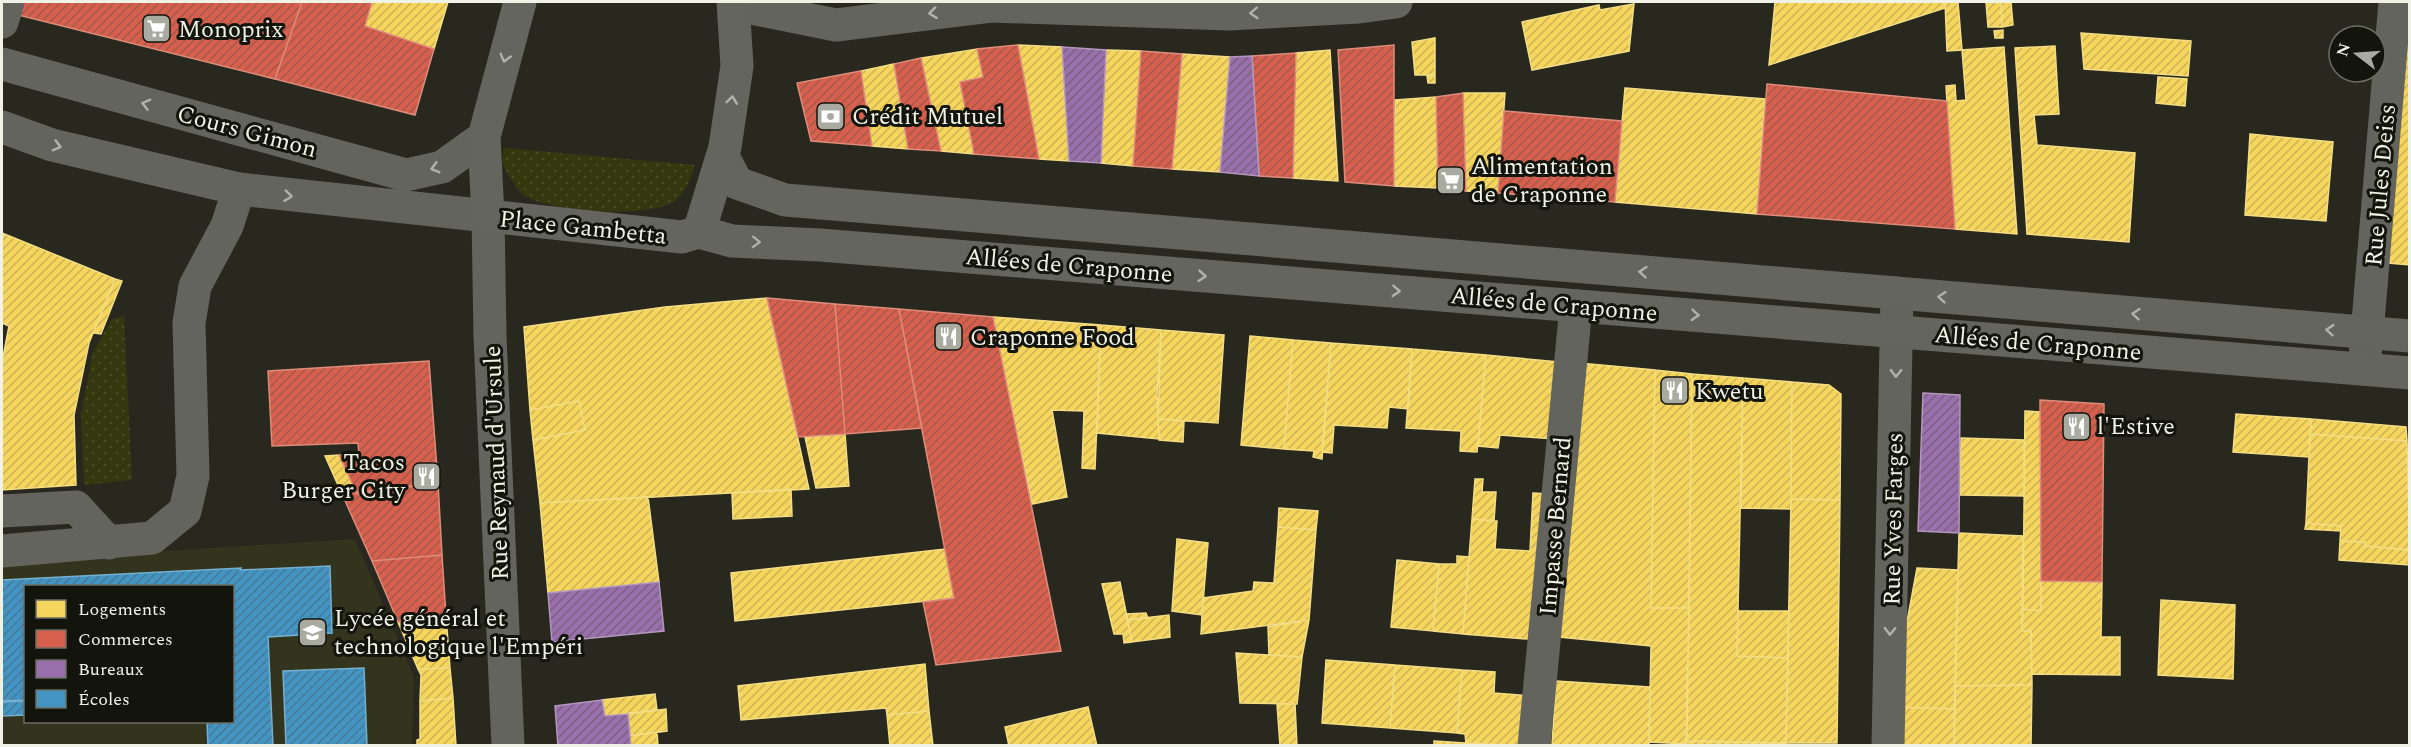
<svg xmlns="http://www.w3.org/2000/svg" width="2411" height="747" font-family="Spectral,serif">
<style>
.built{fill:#32341d;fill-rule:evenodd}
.grass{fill:url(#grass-dots)}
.homes{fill:url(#homes-hatch);stroke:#f4de85;stroke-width:1.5}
.shops{fill:url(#shops-hatch);stroke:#de8c7b;stroke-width:1.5}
.offices{fill:url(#offices-hatch);stroke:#b397bd;stroke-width:1.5}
.schools{fill:url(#schools-hatch);stroke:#77b0ce;stroke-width:1.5}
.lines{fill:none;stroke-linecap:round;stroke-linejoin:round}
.minor{stroke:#64645f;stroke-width:33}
.tertiary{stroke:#64645f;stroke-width:33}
.secondary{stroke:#656560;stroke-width:33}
.oneway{stroke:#b1b2a9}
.oneway2{stroke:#b1b3aa}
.labels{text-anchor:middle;stroke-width:6;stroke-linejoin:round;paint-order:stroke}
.poi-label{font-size:24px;fill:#f0f2e6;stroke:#13140c;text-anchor:start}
.street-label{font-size:24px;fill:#f0f2e6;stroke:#13140c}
</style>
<defs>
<pattern id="grass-dots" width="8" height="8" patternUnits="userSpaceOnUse" patternTransform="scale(1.5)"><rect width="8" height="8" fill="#35380f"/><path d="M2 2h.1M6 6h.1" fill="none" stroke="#494c26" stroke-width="1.8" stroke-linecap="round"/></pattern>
<pattern id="homes-hatch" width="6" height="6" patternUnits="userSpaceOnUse" patternTransform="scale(1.5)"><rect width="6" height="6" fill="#f6d55c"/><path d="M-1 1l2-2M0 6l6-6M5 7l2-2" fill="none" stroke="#cab256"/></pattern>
<pattern id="shops-hatch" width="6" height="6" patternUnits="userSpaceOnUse" patternTransform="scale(1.5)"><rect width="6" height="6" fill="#d6604d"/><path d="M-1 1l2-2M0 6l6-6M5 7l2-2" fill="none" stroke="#a4584a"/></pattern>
<pattern id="offices-hatch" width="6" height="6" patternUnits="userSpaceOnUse" patternTransform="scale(1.5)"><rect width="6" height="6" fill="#9970ab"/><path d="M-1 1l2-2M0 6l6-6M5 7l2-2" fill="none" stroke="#796082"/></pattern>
<pattern id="schools-hatch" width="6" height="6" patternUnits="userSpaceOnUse" patternTransform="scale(1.5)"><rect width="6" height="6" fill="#4393c3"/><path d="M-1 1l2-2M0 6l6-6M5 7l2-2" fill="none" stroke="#457997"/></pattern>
</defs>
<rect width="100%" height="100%" fill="#28281e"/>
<path class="built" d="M355 539 414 677 412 745 2 746V561ZM26 586H232V722H26Z"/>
<path class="grass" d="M504 148 695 165C691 177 686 193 675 201 650 219 546 212 522 194 518 191 503 167 502 162 502 158 503 152 504 148Z
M124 316 132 480 84 485 81 414 93 352 112 319Z"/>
<path class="homes" d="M372 2H448L434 49 365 26Z
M1775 2H1945V8L1769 65Z
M1945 2H1958L1962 50 1947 51Z
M1986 2H2001L2002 27H1988Z
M2001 2H2011L2013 25 2002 27Z
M1634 4 1629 51 1532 70 1522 22 1599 5 1600 10Z
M2410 7V265L2388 263Z
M2003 30V38H1995L1994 31Z
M2081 33 2191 41 2188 76 2084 69Z
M1435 38V75H1415L1412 42Z
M1018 45 1062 47 1069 161 1039 159Z
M2055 46 2059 114 2034 115 2037 145 2135 153 2129 242 2027 234 2015 48Z
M2004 47 2017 234 1955 229 1946 86 1955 85 1956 101 1966 100 1962 50Z
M977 49 983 77 960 82 974 154 941 151 921 58Z
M1106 50 1141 51 1133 166 1101 163Z
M1330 50 1338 181 1293 178 1296 53Z
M1182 54 1230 57 1220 172 1172 169Z
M894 64 908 149 872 146 861 71Z
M1435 75V83H1428L1427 76Z
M2158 77 2187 79 2185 106 2156 103Z
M1625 88 1765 99 1757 214 1615 202Z
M1463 93H1505L1498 193 1466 191Z
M1436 97 1438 188 1394 186 1395 100Z
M2250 134 2333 142 2326 221 2245 215Z
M2 233 115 279 89 343 74 415 76 485 2 490V362L9 326 2 323Z
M115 279 122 281 101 334 93 333Z
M767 298 809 489 540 503 533 440 585 430 579 401 530 410 524 327 665 307Z
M993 317 1101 325 1095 469 1082 468 1084 411 1052 410 1067 497 1032 504Z
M1101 325 1161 330 1157 395 1159 439 1097 433Z
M1161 330 1224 335 1218 423 1158 419Z
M1250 336 1293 340 1284 449 1241 445Z
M1293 340 1331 343 1322 459 1313 457 1314 451 1284 449Z
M1331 343 1412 349 1408 409 1389 407 1387 428 1334 425 1332 453 1322 452Z
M1412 349 1486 355 1477 452 1460 451 1461 431 1406 428Z
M1486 355 1559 362 1554 439 1500 435 1498 448 1478 446Z
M1579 363 1655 370 1651 608H1689L1686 744 1649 742 1651 646 1559 637Z
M1655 370 1692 374 1689 608H1651Z
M1692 374 1743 378 1737 656 1788 658 1786 743 1687 741Z
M1743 378 1792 382 1791 509 1741 508Z
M1792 382 1829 385 1841 394 1840 500 1791 499Z
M579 401 585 430 533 440 530 410Z
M2025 411 2041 412V611L2023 609Z
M2236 414 2311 419 2309 457 2233 452Z
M1158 419 1184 421 1183 442 1159 440Z
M2311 419 2406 427 2407 441 2310 434Z
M845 434 849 486 816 488 805 437Z
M2310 434 2407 441 2410 550 2365 546V542L2340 541 2341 526 2306 523Z
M1961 438 2024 440V496L1960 495Z
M339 455 357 494H342L325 456Z
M1475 479H1483L1482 492H1496L1494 521 1472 519Z
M791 489 792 516 733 519 732 493Z
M1533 493 1550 494 1539 640 1463 634 1472 519 1497 521 1495 549 1530 551Z
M648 497 659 582 548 593 540 503Z
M1791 499 1840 500 1837 743H1786Z
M1279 508 1318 511 1316 530 1278 527Z
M2306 523 2341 526V531L2305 529Z
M1278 527 1316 530 1309 620 1201 634 1203 598 1253 591 1254 582 1274 583Z
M1959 533 2023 536 2022 631H2031L2032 685 1955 686Z
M1177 539 1208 543 1202 615 1172 611Z
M2340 541 2365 542V546L2410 550V565L2339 560Z
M945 549 954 598 735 621 731 573Z
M1457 556 1469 557 1463 634 1433 631 1439 564H1457Z
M1397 560 1439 564 1433 631 1391 627Z
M1917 568 1958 570 1955 709 1891 707Z
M2041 581 2102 582 2101 637H2120V675L2032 674 2031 631H2022L2023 609 2041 611Z
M1120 582 1132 642 1124 643 1123 634H1114L1102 584Z
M2161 600 2235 605 2233 679 2158 675Z
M1738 611H1789L1788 658 1737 656Z
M1146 613 1148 618 1127 620 1126 614Z
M1169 615 1170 637 1132 642 1127 620Z
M446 616 450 668 418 669 398 622Z
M1309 620 1302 657 1269 655 1268 627Z
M1236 653 1302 657 1297 704 1240 703Z
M1326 660 1395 665 1390 728 1322 723Z
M925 664 929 711 887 715 886 708 741 720 738 686Z
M1395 665 1462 670 1457 733 1390 728Z
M450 668 453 698 420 701 421 675 418 669Z
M1462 670 1495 672 1494 693 1531 696 1526 746 1466 743 1465 734 1457 733Z
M1556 681 1650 687 1649 746H1552Z
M2032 685 2031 746H1954L1955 686Z
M655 694 657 710 605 716 602 700Z
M453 698 456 746H417V740L420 739V701Z
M1277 704H1295L1297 746H1280Z
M1088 707 1097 746H1009L1005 727Z
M1891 707 1955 709 1954 746H1890Z
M666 709 667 731 629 736 628 714Z
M929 711 933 746H890L887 715Z
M657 732 658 746H631L629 736Z
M1434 741 1466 743 1511 746H1434Z
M1687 741 1786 743V746H1686Z"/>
<path class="shops" d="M18 2H302L275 79 14 14Z
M302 2H372L365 26 434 49 415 115 275 79Z
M1018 45 1039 159 974 154 960 82 983 77 977 49Z
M1394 45V186L1345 182 1338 50Z
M1141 51 1182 54 1172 169 1133 166Z
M1296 53 1293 178 1259 176 1252 56Z
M921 58 941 151 908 149 894 64Z
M861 71 872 146 811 141 797 83Z
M1767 84 1947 101 1955 229 1757 214Z
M1463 93 1466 191 1438 188 1436 97Z
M1504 111 1622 121 1615 202 1498 193Z
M767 298 835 304 845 434 798 437Z
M835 304 899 309 922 428 845 434Z
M899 309 993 317 1061 651 936 665 923 602 954 598Z
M429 361 438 483 357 494 339 455H359L358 443 272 446 268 371Z
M2040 400 2104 404 2102 582 2041 581Z
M438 483 442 555 372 561 342 494Z
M442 555 446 616 398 622 372 561Z"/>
<path class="offices" d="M1062 47 1106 50 1101 163 1069 161Z
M1252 56 1259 176 1220 172 1230 57Z
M1923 393 1960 395 1959 533 1918 531Z
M659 582 664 631 552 642 548 593Z
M602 700 605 716 628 714 631 746H558L555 706Z"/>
<path class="schools" d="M330 566 332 633 268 637 273 746H208L207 722H232V586H26V700L2 701V580L241 568 240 570Z
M364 668 367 746H286L283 671Z
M26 701V715L2 716V702Z"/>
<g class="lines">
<path class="minor" d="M740 2 751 8 836 25 991 6 1229 14 1359 7 1396 2
M2 22 8 2
M488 216 490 336 508 746
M2364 369 2395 2
M2 511 76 507 109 543
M2 551 152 538 185 511 193 476 189 323 195 286 227 226 239 189
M1534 746 1576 306
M1888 746 1897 293"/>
<path class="tertiary" d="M2 64 406 175 442 167 484 137
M2 127 52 145 239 189 488 216"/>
<path class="secondary" d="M520 2 484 137 488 216 682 237 699 232
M724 158 737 183 785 200 2410 336
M699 232 732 241 820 245 2410 373
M699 232 725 147 737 66 733 2"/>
</g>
<defs><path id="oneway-chevron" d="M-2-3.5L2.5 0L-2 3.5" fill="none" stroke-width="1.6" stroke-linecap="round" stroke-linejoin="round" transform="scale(1.5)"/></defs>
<g class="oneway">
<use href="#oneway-chevron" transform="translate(933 13) rotate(173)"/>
<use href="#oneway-chevron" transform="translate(1254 13) rotate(177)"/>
<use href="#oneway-chevron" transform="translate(146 104) rotate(-165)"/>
<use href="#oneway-chevron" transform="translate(57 146) rotate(15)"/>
<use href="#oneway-chevron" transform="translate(435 168) rotate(164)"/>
<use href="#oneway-chevron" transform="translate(288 196) rotate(7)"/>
<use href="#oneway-chevron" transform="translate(1896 373) rotate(91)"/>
<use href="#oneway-chevron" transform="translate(1890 631) rotate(91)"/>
</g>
<g class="oneway2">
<use href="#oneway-chevron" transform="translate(505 58) rotate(105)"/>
<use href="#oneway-chevron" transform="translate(732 100) rotate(-82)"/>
<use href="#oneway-chevron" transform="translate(756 242) rotate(2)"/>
<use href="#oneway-chevron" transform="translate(1643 272) rotate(-175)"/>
<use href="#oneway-chevron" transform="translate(1202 276) rotate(5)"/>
<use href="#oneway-chevron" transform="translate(1396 291) rotate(4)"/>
<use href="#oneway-chevron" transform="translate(1942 297) rotate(-175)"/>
<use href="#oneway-chevron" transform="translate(2136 314) rotate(-175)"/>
<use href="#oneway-chevron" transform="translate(1695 315) rotate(5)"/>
<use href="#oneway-chevron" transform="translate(2330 330) rotate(-175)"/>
</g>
<defs>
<symbol id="supermarket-square" viewBox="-11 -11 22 22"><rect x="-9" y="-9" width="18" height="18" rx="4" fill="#aaaba0" stroke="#13140c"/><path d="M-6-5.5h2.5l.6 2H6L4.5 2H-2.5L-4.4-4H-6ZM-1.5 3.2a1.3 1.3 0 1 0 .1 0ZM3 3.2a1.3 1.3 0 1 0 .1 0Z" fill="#fff"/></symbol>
<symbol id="bank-square" viewBox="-11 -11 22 22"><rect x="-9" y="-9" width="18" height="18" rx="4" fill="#aaaba0" stroke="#13140c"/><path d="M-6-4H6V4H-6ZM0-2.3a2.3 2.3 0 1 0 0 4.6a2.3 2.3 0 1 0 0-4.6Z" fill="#fff"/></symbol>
<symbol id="restaurant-square" viewBox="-11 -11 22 22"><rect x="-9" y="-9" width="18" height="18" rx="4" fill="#aaaba0" stroke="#13140c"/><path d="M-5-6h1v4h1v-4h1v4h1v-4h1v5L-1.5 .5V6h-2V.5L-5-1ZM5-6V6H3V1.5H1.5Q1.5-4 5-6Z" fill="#fff"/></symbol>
<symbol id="school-square" viewBox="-11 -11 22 22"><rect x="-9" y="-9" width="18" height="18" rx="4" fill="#aaaba0" stroke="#13140c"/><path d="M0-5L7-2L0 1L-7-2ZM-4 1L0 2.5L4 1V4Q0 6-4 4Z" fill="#fff"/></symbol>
</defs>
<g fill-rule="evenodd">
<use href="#supermarket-square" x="140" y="12" width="33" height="33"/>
<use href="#bank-square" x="814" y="100" width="33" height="33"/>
<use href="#supermarket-square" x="1434" y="164" width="33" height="33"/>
<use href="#restaurant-square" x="932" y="320" width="33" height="33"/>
<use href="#restaurant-square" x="1658" y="374" width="33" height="33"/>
<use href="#restaurant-square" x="2060" y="410" width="33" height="33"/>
<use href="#restaurant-square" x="410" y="460" width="33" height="33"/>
<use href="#school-square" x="296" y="616" width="33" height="33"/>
</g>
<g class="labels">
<g class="poi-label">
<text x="178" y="37">Monoprix</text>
<text x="852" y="124">Crédit Mutuel</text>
<text x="1471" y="174">Alimentation<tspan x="1471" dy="28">de Craponne</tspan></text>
<text x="970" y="345">Craponne Food</text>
<text x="1695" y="399">Kwetu</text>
<text x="2097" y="434">l'Estive</text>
<text x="405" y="470" text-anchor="end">Tacos<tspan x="405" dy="28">Burger City</tspan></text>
<text x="334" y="626">Lycée général et<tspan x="334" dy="28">technologique l'Empéri</tspan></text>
</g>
<g class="street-label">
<text transform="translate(247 131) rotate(15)" y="8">Cours Gimon</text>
<text transform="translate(2380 185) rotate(-85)" y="8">Rue Jules Deiss</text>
<text transform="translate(583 227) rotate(6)" y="8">Place Gambetta</text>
<text transform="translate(1069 265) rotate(5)" y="8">Allées de Craponne</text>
<text transform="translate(1554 304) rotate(5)" y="8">Allées de Craponne</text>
<text transform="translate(2038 343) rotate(5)" y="8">Allées de Craponne</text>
<text transform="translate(496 463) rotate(-92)" y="8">Rue Reynaud d'Ursule</text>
<text transform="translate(1893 519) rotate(-89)" y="8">Rue Yves Farges</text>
<text transform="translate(1555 526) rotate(-85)" y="8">Impasse Bernard</text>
</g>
</g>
<rect width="2411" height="747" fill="none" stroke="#f0f2e6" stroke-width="6"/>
<rect x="24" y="585" width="210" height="138" fill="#13140c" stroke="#6b6d63" stroke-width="1.5"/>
<rect x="36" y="600" width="30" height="18" fill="#f6d55c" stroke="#6b6d63" stroke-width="1.5"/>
<text x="78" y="615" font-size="18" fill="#f0f2e6">Logements</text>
<rect x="36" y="630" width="30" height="18" fill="#d6604d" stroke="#6b6d63" stroke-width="1.5"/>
<text x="78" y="645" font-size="18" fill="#f0f2e6">Commerces</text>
<rect x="36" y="660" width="30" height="18" fill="#9970ab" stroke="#6b6d63" stroke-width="1.5"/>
<text x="78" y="675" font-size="18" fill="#f0f2e6">Bureaux</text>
<rect x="36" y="690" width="30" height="18" fill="#4393c3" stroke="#6b6d63" stroke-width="1.5"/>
<text x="78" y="705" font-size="18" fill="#f0f2e6">Écoles</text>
<g transform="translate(2357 54) rotate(287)"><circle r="28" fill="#13140c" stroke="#6b6d63" stroke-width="1.5"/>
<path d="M0-4.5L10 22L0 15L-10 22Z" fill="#aaaba0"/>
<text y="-9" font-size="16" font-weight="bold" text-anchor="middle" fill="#f0f2e6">N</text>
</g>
</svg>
